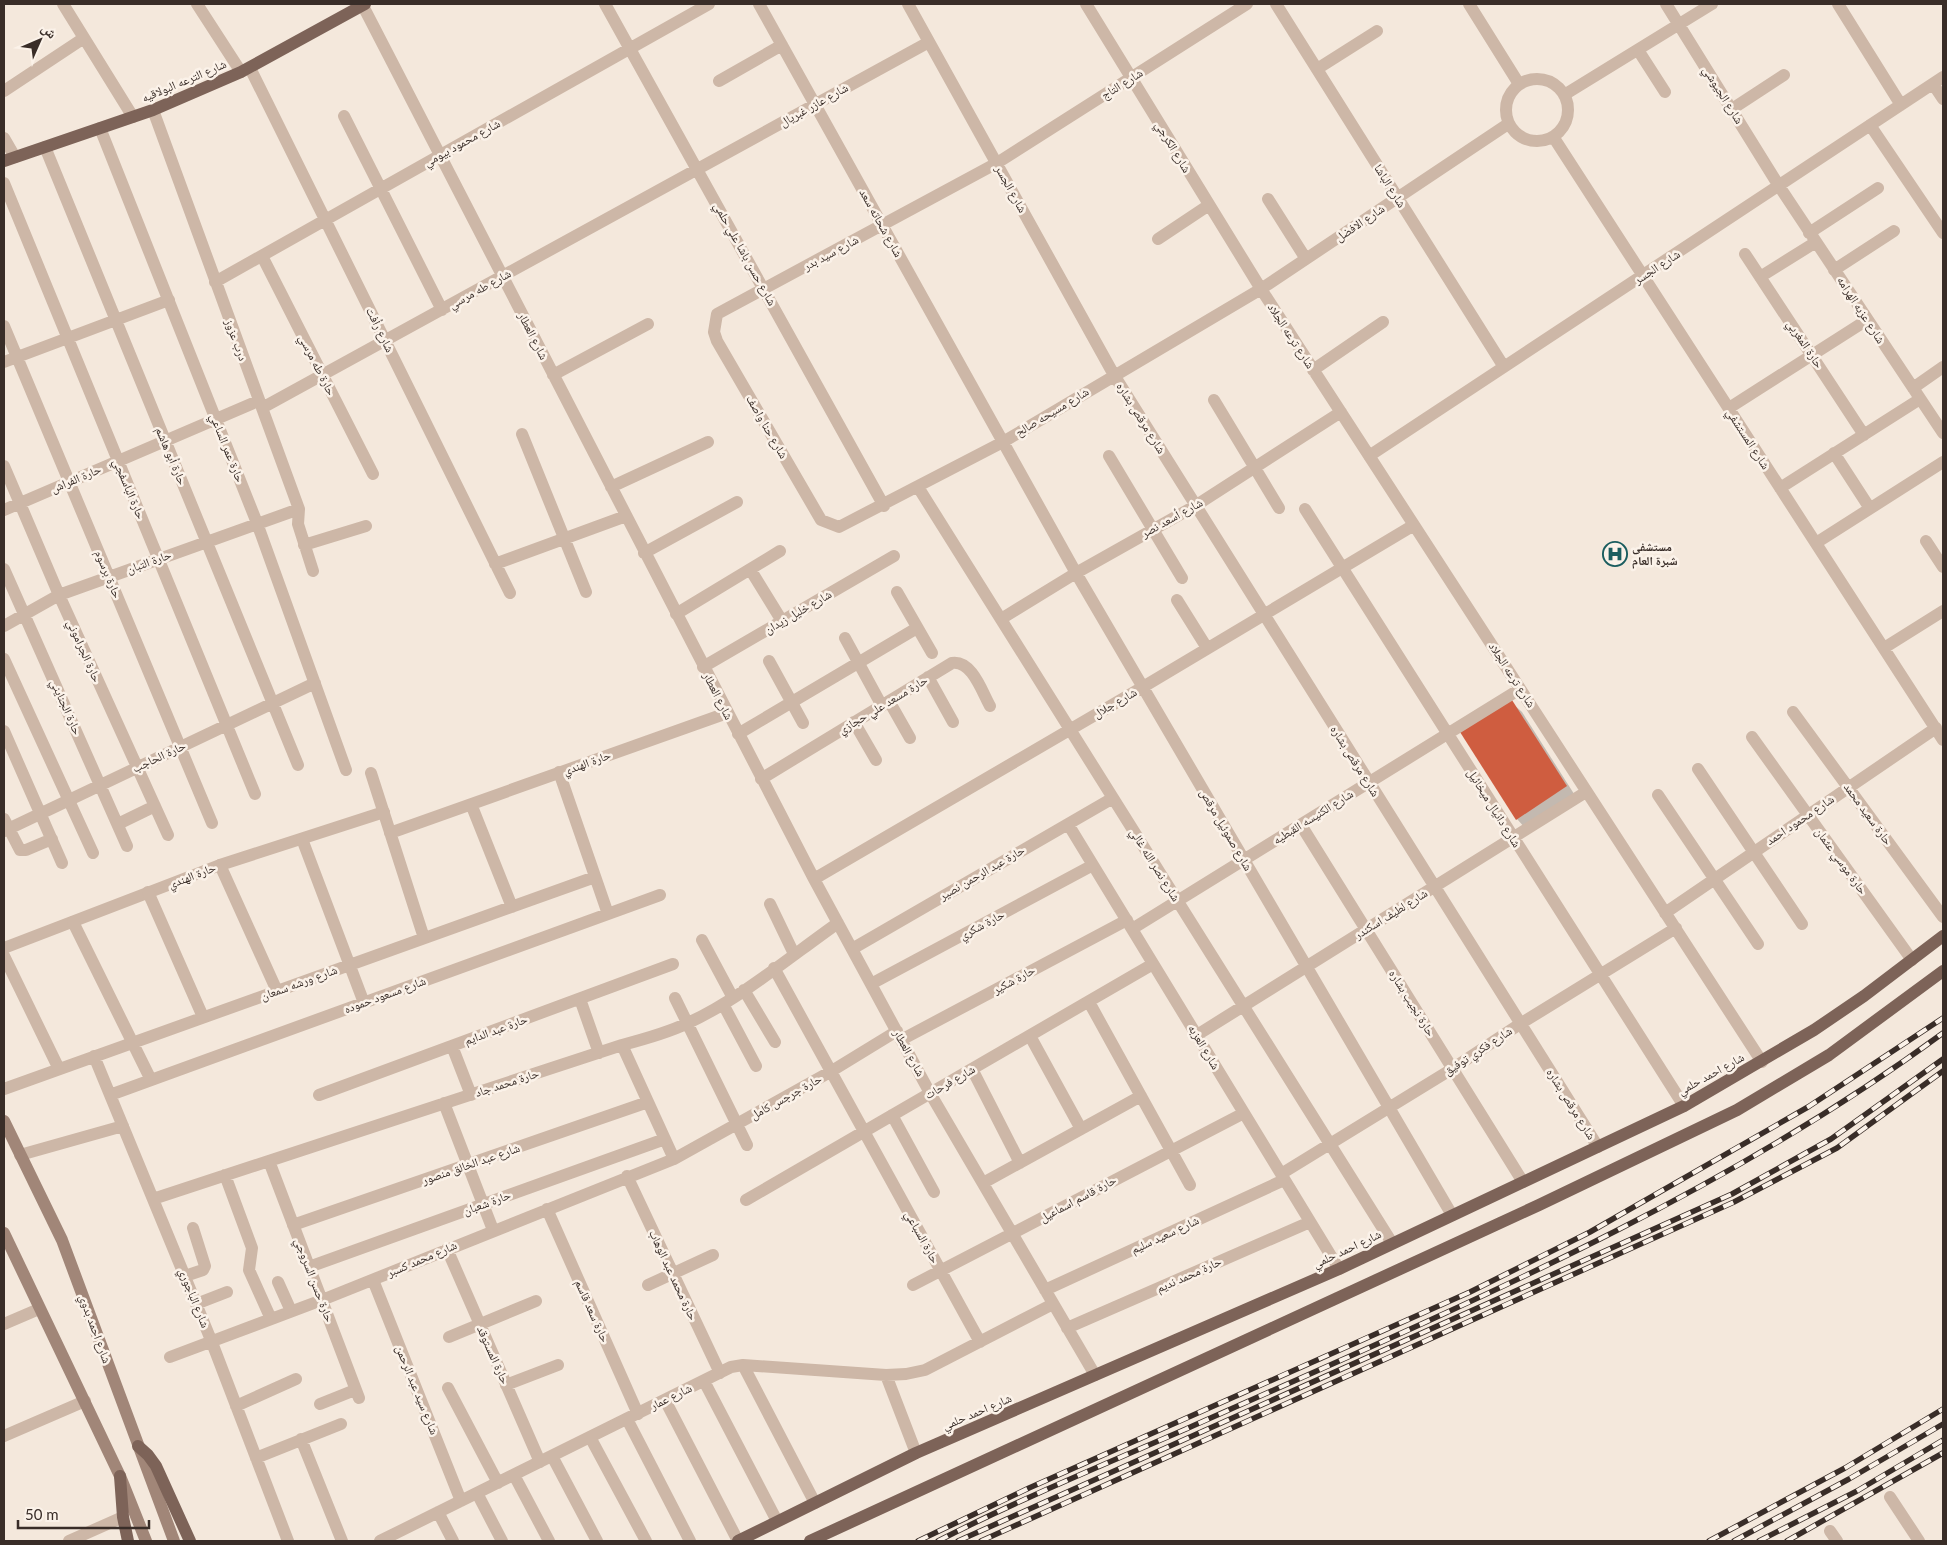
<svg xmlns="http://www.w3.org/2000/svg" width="1947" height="1545" font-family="Lato,'Noto Naskh Arabic',sans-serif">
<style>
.shadow{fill:#0003}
.building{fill:#cf5d40}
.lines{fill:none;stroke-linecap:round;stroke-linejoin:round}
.pedestrian{stroke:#cdb7a7;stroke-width:12}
.minor{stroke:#cdb7a7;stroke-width:12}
.secondary{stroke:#a18678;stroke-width:12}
.primary{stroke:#7d6358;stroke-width:12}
.rail-casing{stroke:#392d28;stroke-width:5.5}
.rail{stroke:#fbf2e9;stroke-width:4;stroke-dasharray:11;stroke-linecap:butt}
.labels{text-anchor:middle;stroke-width:5;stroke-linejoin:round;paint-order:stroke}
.street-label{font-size:12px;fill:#392d28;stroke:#fbf2e9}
.poi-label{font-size:12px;font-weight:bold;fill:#392d28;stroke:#fbf2e9;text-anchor:start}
</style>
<rect width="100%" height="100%" fill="#f4e8dc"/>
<path class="shadow" d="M1511 702 1522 712 1576 797 1527 830 1517 819Z"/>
<path class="building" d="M1512 700 1567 786 1516 820 1460 732Z"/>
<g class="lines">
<path class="pedestrian" d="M4 659 93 853
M4 948 220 865 384 812"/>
<path class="minor" d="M63 4 133 117
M197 4 241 72
M362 4 814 879 930 1093 1095 1375
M605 4 884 506
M759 4 1076 573 1452 1215
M908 4 1114 375 1598 1147
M1086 4 1261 289 1762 1062
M1247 4 997 163 717 314 714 332 717 341 821 520 839 527 1003 442 1261 289 1508 124
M1276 4 1504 367
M1469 4 1519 84
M1666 4 1779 186 1943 433
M1838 4 1901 105
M1638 50 1665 92
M250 68 510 593
M1317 69 1377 31
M1506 110a31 31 0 1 1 62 0a31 31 0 1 1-62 0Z
M719 81 782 45
M1933 84 1943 99
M4 91 84 38
M1564 95 1712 4
M1732 109 1784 75
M153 110 299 509 298 524 313 571
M344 116 442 310
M1870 125 1943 233
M100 128 257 523 346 770
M4 138 15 157
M1554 138 1943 740
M45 147 298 765
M4 183 255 794
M1268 199 1306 259
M1809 233 1878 188
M1158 239 1209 205
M1745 254 1864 435
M262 256 373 474
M1834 270 1894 231
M1760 277 1816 242
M215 282 709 4
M4 326 212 823
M4 362 169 300
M1313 370 1383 322
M553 375 648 324
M1913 388 1943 367
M1214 400 1279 508
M262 408 929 42
M1729 408 1867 320
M522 434 586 592
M1834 453 1869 507
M1109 456 1182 578
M1369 456 1943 77
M4 466 59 595 168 835
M611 487 708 442
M918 487 1392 1243
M1780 488 1920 399
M1305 509 1684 1106
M4 510 258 401
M1926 541 1943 567
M1816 543 1943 462
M304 545 366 526
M644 553 737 502
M495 564 626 516
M4 569 127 846
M750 569 782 621
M897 592 932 653
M1177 600 1207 648
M676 614 780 551
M1001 619 1076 573 1195 506 1341 412
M4 626 59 595 299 509
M845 638 882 706
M1884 648 1943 611
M769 661 803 723
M703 667 894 556
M928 677 953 722
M889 701 910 738
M1793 712 1943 917
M854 722 876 760
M4 731 62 863
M738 734 917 628
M1752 737 1912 960
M1698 769 1802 924
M559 772 608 914
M371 773 424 938
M761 779 952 663C972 660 982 692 990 706
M1658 795 1758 944
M471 804 512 907
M4 819 20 850H26L52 839
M118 824 155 806
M1068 824 1339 1269
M1301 825 1523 1182
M4 831 315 683
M390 833 727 713
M302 839 364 1003
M220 865 277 991
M814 879 1143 687 1414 525
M148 892 203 1017
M770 904 794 954
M1665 913 1936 728
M73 922 151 1080
M1132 929 1520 689
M702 940 733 998
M852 949 1113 798
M4 956 59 1069
M774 968 980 1342
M871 984 1093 865
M744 990 775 1042
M675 998 747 1145
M580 999 599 1053
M1089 1002 1190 1185
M723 1004 756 1066
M1197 1035 1586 792
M1030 1036 1081 1129
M901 1040 1127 920
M622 1045 674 1159
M452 1046 471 1095
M94 1056 211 1340 288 1541
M972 1069 1020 1163
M4 1089 595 877
M110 1095 660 895
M319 1095 673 964
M444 1103 493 1230
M892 1115 934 1192
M20 1155 123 1126
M269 1161 359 1398
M1281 1174 1452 1069 1520 1024 1676 928
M225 1175 252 1248 249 1270 271 1319
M627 1176 720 1373
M983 1183 1141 1096
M153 1199 622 1045C645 1039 667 1033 688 1023 740 999 791 956 838 923
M746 1200 1153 964
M547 1209 638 1414
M293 1225 648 1102
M447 1249 540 1462
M309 1267 665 1139
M185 1276 203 1270 205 1266 193 1228
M373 1280 461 1501
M278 1282 291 1311
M648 1285 713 1255
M913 1285 1244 1113
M1045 1290 1284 1180
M196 1304 227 1292
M4 1324 39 1309
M1067 1328 1310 1222
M449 1337 536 1301
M170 1357 322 1300 674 1159 830 1072 897 1031
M743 1365 815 1503
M886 1375 916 1453
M704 1381 777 1521
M506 1385 558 1365
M448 1388 498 1483
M665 1400 738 1541
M320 1404 355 1390
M236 1406 296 1379
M627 1419 690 1541
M4 1436 85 1401
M590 1437 646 1541
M301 1439 342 1541
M552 1456 597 1541
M256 1458 341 1424
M514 1475 549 1541
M477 1493 502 1541
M1890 1497 1919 1541
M438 1512 453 1541
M1830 1531 1837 1541
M69 1541 123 1517
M380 1541 731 1367 743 1365 886 1375 906 1374 925 1370 1053 1304"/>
<path class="secondary" d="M4 1121 62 1240 174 1541
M4 1233 120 1476 146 1541"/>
<path class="primary" d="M4 161 153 110 241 72 365 4
M138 1446 148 1455 156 1466 190 1541
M120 1476 123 1517 128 1541
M738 1541 916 1453 1339 1269 1684 1106 1814 1030 1864 996 1943 936
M810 1541 1539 1205 1737 1110 1829 1055 1943 971"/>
<defs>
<path id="rail" d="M918 1541 1029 1488 1470 1292 1590 1232 1808 1107 1943 1018
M938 1541C1018 1500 1103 1465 1186 1429 1446 1313 1712 1203 1943 1033
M958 1541 1732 1194 1831 1139 1943 1059
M981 1541 1734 1202 1837 1148 1943 1071
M1709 1541 1845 1468 1943 1409
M1734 1541 1849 1479 1943 1424
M1759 1541 1857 1491 1943 1440
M1787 1541 1943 1453"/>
</defs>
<use href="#rail" class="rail-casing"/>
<use href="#rail" class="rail"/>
</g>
<defs>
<symbol id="hospital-ring" viewBox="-11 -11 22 22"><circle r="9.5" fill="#fbf2e9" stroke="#1a5d5f" stroke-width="1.5"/><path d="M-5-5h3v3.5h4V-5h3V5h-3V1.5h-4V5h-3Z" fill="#1a5d5f"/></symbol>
</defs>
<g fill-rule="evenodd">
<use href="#hospital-ring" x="1601" y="540" width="28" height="28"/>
</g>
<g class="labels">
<g class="street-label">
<text transform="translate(184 81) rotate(-23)" y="4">شارع الترعه البولاقيه</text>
<text transform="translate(1122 84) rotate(-32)" y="4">شارع التاج</text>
<text transform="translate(1723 95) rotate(58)" y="4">شارع الجيوشي</text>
<text transform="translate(814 105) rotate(-29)" y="4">شارع عازر غبريال</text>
<text transform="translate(462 143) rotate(-29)" y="4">شارع محمود بيومي</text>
<text transform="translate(1173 147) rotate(59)" y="4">شارع الكرجي</text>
<text transform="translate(1390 186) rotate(58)" y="4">شارع الباشا</text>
<text transform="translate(1011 189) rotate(61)" y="4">شارع الجسر</text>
<text transform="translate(881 223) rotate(61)" y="4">شارع شحاته سعد</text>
<text transform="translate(1360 223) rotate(-34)" y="4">شارع الافضل</text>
<text transform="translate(831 253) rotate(-28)" y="4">شارع سيد بدر</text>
<text transform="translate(745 254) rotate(61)" y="4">شارع حسن باشا علي حلمي</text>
<text transform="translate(1657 267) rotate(-33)" y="4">شارع الجسر</text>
<text transform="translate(480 289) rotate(-29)" y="4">شارع طه مرسي</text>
<text transform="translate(1861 310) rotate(57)" y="4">شارع عزبه الهرامه</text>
<text transform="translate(380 330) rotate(64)" y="4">شارع رأفت</text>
<text transform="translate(533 336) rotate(63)" y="4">شارع العطار</text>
<text transform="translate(1291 336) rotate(57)" y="4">شارع ترعه الجلاد</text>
<text transform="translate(236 340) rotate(70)" y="4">درب عزوز</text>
<text transform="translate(1805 344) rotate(56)" y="4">حارة المغربي</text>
<text transform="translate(317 365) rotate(63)" y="4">حارة طه مرسي</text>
<text transform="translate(1052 412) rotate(-31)" y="4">شارع مسيحه صالح</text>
<text transform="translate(1141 418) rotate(58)" y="4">شارع مرقص بشاره</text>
<text transform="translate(767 427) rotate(60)" y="4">شارع حنا واصف</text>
<text transform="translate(1748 439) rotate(57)" y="4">شارع المستشفي</text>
<text transform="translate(227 448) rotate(68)" y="4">حارة عمر الساعي</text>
<text transform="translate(171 456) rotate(67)" y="4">حارة أبو هاشم</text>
<text transform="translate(76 479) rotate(-23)" y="4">حارة الفراش</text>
<text transform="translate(129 489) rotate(67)" y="4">حارة الباسفجي</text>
<text transform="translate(1172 518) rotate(-29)" y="4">شارع أسعد نصر</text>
<text transform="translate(149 562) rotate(-20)" y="4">حارة التبان</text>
<text transform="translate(108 574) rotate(67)" y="4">حارة برسوم</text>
<text transform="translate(798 612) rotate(-30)" y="4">شارع خليل زيدان</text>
<text transform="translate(84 651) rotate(66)" y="4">حارة الجراموني</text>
<text transform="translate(1512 675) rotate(57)" y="4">شارع ترعه الجلاد</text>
<text transform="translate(718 696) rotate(63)" y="4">شارع العطار</text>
<text transform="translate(1115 703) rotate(-30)" y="4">شارع جلال</text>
<text transform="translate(883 705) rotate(-31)" y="4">حارة مسعد علي حجازي</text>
<text transform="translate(66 707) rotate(66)" y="4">حارة الجنايني</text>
<text transform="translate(159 757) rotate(-25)" y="4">حارة الحاجب</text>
<text transform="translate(1355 761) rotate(58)" y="4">شارع مرقص بشاره</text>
<text transform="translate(587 763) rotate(-20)" y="4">حارة الهندي</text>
<text transform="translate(1494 808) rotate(58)" y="4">شارع دانيال ميخائيل</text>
<text transform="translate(1868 814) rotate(54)" y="4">حارة سعيد محمد</text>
<text transform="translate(1313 817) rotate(-32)" y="4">شارع الكنيسه القبطيه</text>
<text transform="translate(1800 820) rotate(-34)" y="4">شارع محمود احمد</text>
<text transform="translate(1226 830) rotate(60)" y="4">شارع صموئيل مرقص</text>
<text transform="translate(1841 861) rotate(54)" y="4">حارة موسي عثمان</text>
<text transform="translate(1155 865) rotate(58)" y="4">شارع نصر الله غالي</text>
<text transform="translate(982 873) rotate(-30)" y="4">حارة عبد الرحمن نصير</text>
<text transform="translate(192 876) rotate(-21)" y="4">حارة الهندي</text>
<text transform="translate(1391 914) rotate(-32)" y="4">شارع لطيف اسكندر</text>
<text transform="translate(982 925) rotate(-28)" y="4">حارة شكري</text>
<text transform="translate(1014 980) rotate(-28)" y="4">حارة شكير</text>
<text transform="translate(299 983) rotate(-20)" y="4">شارع ورشه سمعان</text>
<text transform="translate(385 995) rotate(-20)" y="4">شارع مسعود حموده</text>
<text transform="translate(1412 1003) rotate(58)" y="4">حارة نجيب بشاره</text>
<text transform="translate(496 1030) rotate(-20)" y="4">حارة عبد الدايم</text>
<text transform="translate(1204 1047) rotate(59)" y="4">شارع العزبه</text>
<text transform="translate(1478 1051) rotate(-33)" y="4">شارع فكري توفيق</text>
<text transform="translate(909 1053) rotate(61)" y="4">شارع العطار</text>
<text transform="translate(1711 1074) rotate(-29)" y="4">شارع احمد حلمي</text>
<text transform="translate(950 1082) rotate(-30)" y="4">شارع فرحات</text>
<text transform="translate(507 1083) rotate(-18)" y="4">حارة محمد جاد</text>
<text transform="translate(786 1097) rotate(-29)" y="4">حارة جرجس كامل</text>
<text transform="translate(1571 1104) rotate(58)" y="4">شارع مرقص بشاره</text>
<text transform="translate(471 1164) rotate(-19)" y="4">شارع عبد الخالق منصور</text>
<text transform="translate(1078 1199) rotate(-28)" y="4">حارة قاسم اسماعيل</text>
<text transform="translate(487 1203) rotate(-20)" y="4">حارة شعبان</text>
<text transform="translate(1165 1235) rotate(-25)" y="4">شارع سعيد سليم</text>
<text transform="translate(922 1237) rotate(61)" y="4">حارة السباعي</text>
<text transform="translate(1347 1249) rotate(-25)" y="4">شارع احمد حلمي</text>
<text transform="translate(422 1259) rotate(-23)" y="4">شارع محمد كسبر</text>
<text transform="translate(673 1275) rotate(65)" y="4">حارة محمد عبد الوهاب</text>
<text transform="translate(1189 1275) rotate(-24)" y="4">حارة محمد نديم</text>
<text transform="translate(314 1280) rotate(69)" y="4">حارة حسن السروجي</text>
<text transform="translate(194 1298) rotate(68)" y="4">شارع الباجوري</text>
<text transform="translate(592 1311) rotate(66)" y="4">حارة سعد قاسم</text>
<text transform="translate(95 1329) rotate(70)" y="4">شارع احمد بدوي</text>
<text transform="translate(493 1355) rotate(66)" y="4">حارة المستوقد</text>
<text transform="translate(417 1390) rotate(68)" y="4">شارع سيد عبد الرحمن</text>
<text transform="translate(671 1397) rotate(-26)" y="4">شارع عمار</text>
<text transform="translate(977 1412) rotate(-23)" y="4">شارع احمد حلمي</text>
</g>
<g class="poi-label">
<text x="1632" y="551">مستشفى<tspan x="1632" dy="14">شبرة العام</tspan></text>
</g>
</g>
<rect width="1947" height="1545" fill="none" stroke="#392d28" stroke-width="10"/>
<g transform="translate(40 40) rotate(45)" stroke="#fbf2e9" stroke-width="4" paint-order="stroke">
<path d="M0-4L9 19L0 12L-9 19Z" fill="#392d28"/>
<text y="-8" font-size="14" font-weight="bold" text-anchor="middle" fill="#392d28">ش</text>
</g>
<path d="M18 1520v8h131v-8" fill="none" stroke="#392d28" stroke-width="2.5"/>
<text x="25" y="1520" font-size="15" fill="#392d28" stroke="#fbf2e9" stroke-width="4" paint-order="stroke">50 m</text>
</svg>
